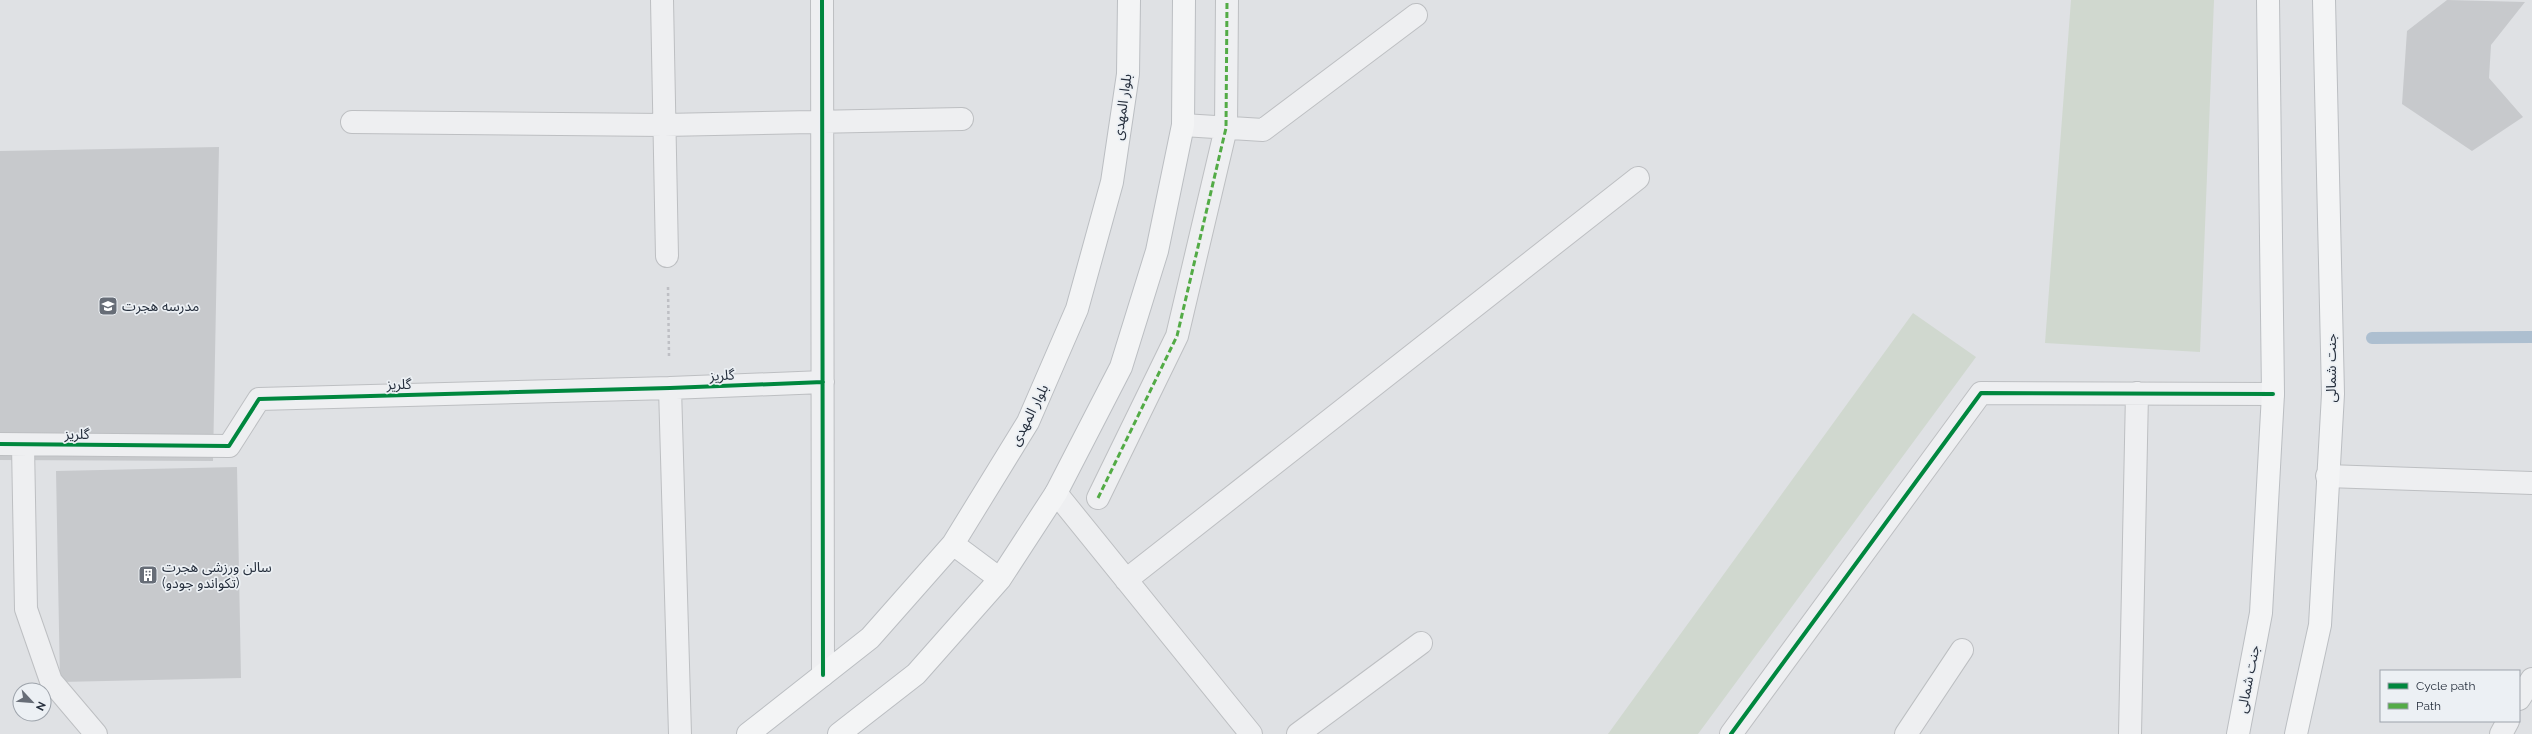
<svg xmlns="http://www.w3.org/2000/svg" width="2532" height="734" font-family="Raleway,'Noto Sans Arabic',sans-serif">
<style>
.green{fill:#d0d8cf}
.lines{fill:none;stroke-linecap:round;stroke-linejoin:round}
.stream{stroke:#adbfd0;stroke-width:12}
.building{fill:#c7c9cc}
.minor-casing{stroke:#bdbfc2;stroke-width:24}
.major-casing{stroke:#bbbec2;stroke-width:24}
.path{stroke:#bebfc4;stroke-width:2.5;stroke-dasharray:3 3;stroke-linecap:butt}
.minor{stroke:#eeeff1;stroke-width:22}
.major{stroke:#f3f4f5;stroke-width:22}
.quiet{stroke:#53ab46;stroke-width:3;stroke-dasharray:6 3;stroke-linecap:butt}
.cycleway-casing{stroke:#ecf0f4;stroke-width:6}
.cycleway{stroke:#00873e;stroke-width:4}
.labels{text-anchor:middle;stroke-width:3.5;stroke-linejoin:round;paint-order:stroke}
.street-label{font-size:14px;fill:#262f3d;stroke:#ecf0f4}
.poi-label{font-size:14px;fill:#262f3d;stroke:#ecf0f4;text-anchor:start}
</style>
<rect width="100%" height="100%" fill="#dfe1e4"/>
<path class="green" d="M2071 0H2214L2200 352 2045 343Z
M1913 313 1976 357 1698 734H1608Z"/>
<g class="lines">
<path class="stream" d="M2372 338 2532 337"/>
</g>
<path class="building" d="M2447 0 2525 2 2491 45 2489 78 2523 117 2472 151 2402 104 2407 31Z
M219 147 213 461 0 460V151Z
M237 467 241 678 60 682 56 471Z"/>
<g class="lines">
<defs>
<path id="minor" d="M662 0 667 256
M822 0 823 675
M352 122 664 125 962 119
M1183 125 1263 130 1416 15
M670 388 680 734
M0 444 229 446 259 399 670 388 823 382
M23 445 26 609 51 681 96 734
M2327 476 2532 483
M1056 493 1251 734
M1098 498 1177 336 1226 128 1227 0
M1126 580 1638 178
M2519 699 2532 679
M1298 734 1421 643
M1731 734 1981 393 2273 394
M1906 734 1962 650
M2130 734 2137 393
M2501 734 2508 721"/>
<path id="major" d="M953 544 1000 579
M748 734 870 638 953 544 1028 422 1077 309 1112 182 1128 74 1129 0
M839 734 916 674 1000 579 1056 493 1121 367 1157 251 1183 125 1184 0
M2238 734 2261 613 2273 394 2268 0
M2296 734 2320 625 2333 394 2324 0"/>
</defs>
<use href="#minor" class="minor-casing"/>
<use href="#major" class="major-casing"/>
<path class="path" d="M668 287 669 356"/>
<use href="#minor" class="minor"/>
<use href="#major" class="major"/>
<path class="quiet" d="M1098 498 1177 336 1226 128 1227 0"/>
<defs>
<path id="cycleway" d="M822 0 823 675
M0 444 229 446 259 399 670 388 823 382
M1731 734 1981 393 2273 394"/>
</defs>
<use href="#cycleway" class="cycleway-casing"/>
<use href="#cycleway" class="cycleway"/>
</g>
<defs>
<symbol id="school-square" viewBox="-11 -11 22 22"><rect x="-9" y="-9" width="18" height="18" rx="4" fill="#676d77" stroke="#ecf0f4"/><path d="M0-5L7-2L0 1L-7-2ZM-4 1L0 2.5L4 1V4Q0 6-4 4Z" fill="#fff"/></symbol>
<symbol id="building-square" viewBox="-11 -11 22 22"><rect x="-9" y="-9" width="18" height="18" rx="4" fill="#676d77" stroke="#ecf0f4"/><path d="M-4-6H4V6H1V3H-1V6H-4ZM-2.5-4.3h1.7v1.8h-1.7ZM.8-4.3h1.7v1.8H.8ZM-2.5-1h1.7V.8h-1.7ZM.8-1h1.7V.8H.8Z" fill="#fff"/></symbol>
</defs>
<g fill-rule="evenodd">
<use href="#school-square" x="97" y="295" width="22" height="22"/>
<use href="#building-square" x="137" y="564" width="22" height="22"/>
</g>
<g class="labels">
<g class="street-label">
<text transform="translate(1122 107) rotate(-82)" y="5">بلوار المهدی</text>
<text transform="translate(2331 368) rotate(-90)" y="5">جنت شمالی</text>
<text transform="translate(722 375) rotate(-3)" y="5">گلریز</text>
<text transform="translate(399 384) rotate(-1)" y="5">گلریز</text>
<text transform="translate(1029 415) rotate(-63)" y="5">بلوار المهدی</text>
<text x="77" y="439">گلریز</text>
<text transform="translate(2248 679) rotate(-79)" y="5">جنت شمالی</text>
</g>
<g class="poi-label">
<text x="122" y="311">مدرسه هجرت</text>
<text x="162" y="572">سالن ورزشی هجرت<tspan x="162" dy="16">(تکواندو جودو)</tspan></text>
</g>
</g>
<rect x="2380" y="670" width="140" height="52" fill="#ecf0f4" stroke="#9da3ab"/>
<rect x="2388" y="683" width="20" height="6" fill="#00873e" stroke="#9da3ab"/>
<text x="2416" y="690" font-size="12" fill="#262f3d">Cycle path</text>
<rect x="2388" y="703" width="20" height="6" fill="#53ab46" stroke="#9da3ab"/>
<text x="2416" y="710" font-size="12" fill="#262f3d">Path</text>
<g transform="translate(32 702) rotate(116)"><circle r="19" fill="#ecf0f4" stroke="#9da3ab"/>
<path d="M0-3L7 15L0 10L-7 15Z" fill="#676d77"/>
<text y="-6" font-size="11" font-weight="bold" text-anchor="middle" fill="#262f3d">N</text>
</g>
</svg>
